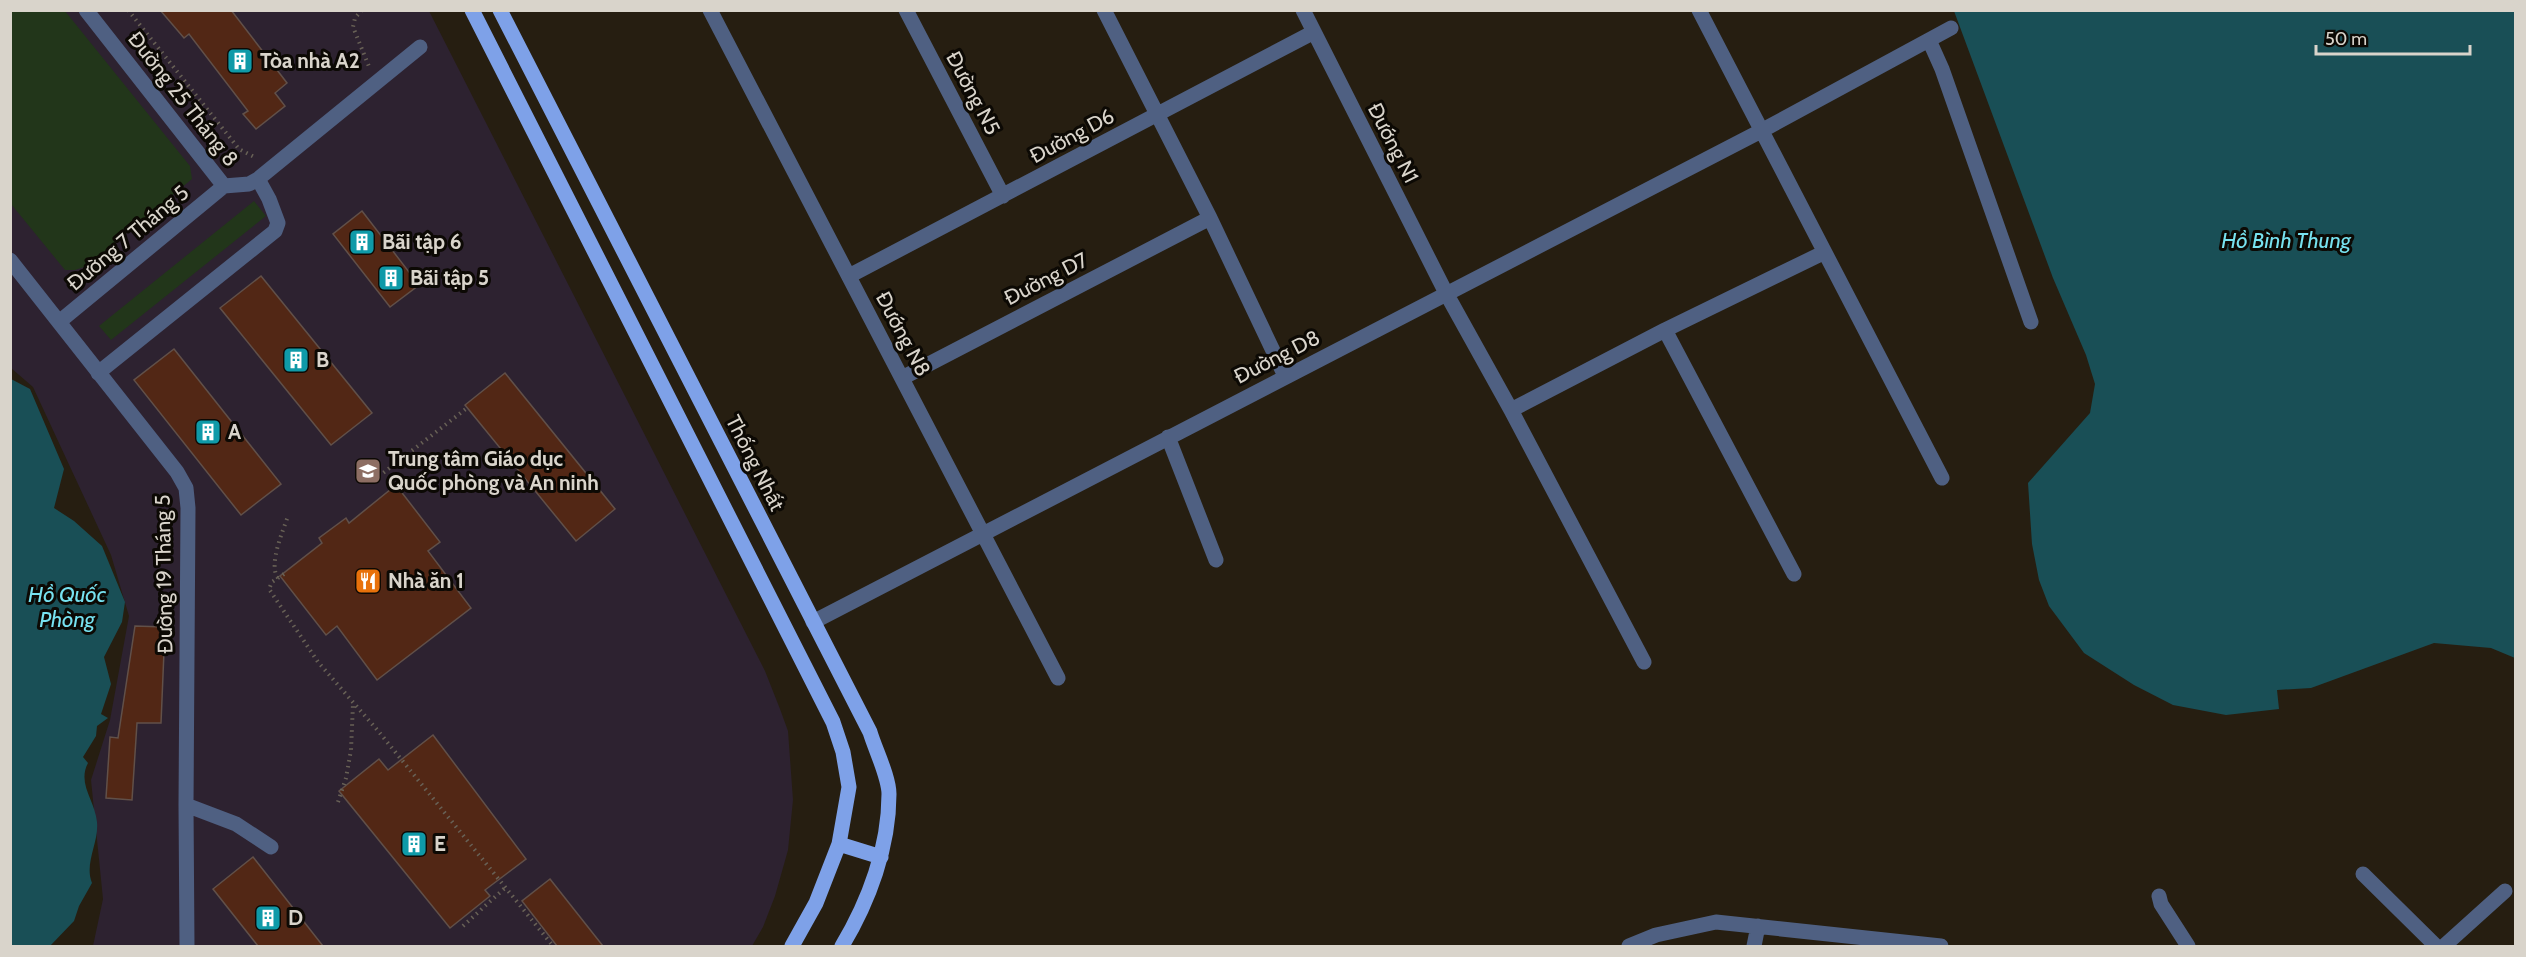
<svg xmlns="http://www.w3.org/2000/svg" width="2526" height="957" font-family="Cabin,sans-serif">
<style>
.education{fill:#2d2230}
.green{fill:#22361a}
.water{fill:#194f56}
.building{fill:#522715;stroke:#615049;stroke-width:1.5}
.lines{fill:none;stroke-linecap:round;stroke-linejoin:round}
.path{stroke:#686156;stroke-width:4;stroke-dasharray:1.5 4.5;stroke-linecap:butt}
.minor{stroke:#4f6082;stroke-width:15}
.major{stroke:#7ea1e8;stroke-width:15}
.labels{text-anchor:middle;stroke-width:6;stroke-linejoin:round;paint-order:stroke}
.poi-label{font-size:21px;font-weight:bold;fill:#d9d4cb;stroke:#0c0904;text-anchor:start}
.street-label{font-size:21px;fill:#d9d4cb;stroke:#0c0904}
.water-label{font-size:22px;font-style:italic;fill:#77e2f0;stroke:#0c0904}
</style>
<rect width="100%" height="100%" fill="#261e11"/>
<path class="education" d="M10 11H429L765 671 780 709 788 731 793 800 788 850 775 896 763 927 752 946H93L103 899 91 780 110 720 129 616 111 555 33 387 11 368Z"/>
<path class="green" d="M10 11H65L190 166 192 179 87 266 75 270H65L11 204Z
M254 201 266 216 111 340 99 326Z"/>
<path class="water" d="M1954 11H2515V658L2491 648 2434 643 2311 688 2277 690 2279 709 2226 715 2173 705 2134 685 2084 653 2049 606 2039 580 2032 544 2028 483 2090 413 2095 384 2086 355 2053 278Z
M11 379 30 389 64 469 54 508 74 521 102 546 125 602 122 622 104 657 111 684 101 714 108 718 97 726 96 736 83 757 88 763C77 784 95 800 97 822 99 843 84 863 92 883L79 906 74 921 50 946H11Z"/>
<path class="building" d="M160 10H231L287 83 275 93 285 106 256 129 243 114 248 111 189 34 184 38Z
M362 211 419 285 390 307 333 234Z
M261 276 372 413 331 445 220 308Z
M174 349 281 484 241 515 134 380Z
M505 373 615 509 576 541 465 405Z
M396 485 440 542 428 551 471 608 377 680 337 626 326 635 280 576 322 543 319 538 346 518 349 523Z
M135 626 165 627 161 723H137L132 800 106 798 110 737 118 738Z
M433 735 526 859 485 890 490 896 450 928 339 791 379 759 388 770Z
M253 857 323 946H258L213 889Z
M550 879 603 946H557L522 901Z"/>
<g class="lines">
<path class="path" d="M128 10 239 149 256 158
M362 10 355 18 353 27 370 69
M374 480 467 408
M284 574 272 582 269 589 318 662 379 732 553 946
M278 578C268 565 283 531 288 516
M338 802 346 778 351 750 353 704
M463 926 506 887"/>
<path class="minor" d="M86 10 224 186
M710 10 1058 678
M906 10 1003 196
M1104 10 1210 218 1285 376
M1303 10 1446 293 1511 410 1644 662
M1699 10 1942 478
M1929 40 1942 69 2031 322
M224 186 249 184 258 179 420 47
M10 260 177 472 186 488 188 508 186 805 187 946
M849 276 1314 32
M59 322 224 186
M1665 330 1794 574
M98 373 275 231 278 223 269 199 258 179
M902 378 1210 218
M1511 410 1665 330 1823 253
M1168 437 1216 560
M813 622 1761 131 1951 28
M186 805 236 824 271 847
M2363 874 2436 946
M2159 896 2161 904 2188 946
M1629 946 1656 935 1716 922 1941 946
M1754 946 1758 926
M2444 946 2505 891"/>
<path class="major" d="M472 10 833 722 843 752 849 787 839 844 816 903 792 946
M500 10 870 732C875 749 889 777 889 794 889 847 869 901 842 946
M839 844 881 857"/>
</g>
<defs>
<symbol id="building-square" viewBox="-11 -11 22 22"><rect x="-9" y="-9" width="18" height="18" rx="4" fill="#0f9aa8" stroke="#0c0904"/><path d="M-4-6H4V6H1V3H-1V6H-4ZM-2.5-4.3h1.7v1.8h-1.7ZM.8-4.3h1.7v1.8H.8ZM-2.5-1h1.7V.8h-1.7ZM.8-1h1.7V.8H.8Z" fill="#fff"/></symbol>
<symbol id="school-square" viewBox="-11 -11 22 22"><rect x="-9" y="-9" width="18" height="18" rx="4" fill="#8d6e63" stroke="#0c0904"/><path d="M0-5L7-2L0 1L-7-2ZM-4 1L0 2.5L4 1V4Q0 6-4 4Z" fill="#fff"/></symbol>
<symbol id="restaurant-square" viewBox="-11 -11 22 22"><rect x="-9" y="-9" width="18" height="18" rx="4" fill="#e8710a" stroke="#0c0904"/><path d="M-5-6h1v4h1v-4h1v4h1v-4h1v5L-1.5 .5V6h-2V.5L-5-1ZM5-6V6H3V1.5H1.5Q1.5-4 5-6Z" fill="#fff"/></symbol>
</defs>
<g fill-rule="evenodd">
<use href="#building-square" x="225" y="46" width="30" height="30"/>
<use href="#building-square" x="347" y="227" width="30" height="30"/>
<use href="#building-square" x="376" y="263" width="30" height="30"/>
<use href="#building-square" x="281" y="345" width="30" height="30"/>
<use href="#building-square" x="193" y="417" width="30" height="30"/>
<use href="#school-square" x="353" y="456" width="30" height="30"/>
<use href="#restaurant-square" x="353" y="566" width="30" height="30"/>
<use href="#building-square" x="399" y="829" width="30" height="30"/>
<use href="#building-square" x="253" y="903" width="30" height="30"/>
</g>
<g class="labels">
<g class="poi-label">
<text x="260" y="68">Tòa nhà A2</text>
<text x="382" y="249">Bãi tập 6</text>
<text x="410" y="285">Bãi tập 5</text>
<text x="316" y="367">B</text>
<text x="228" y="439">A</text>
<text x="388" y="466">Trung tâm Giáo dục<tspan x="388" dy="24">Quốc phòng và An ninh</tspan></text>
<text x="388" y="588">Nhà ăn 1</text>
<text x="434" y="851">E</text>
<text x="288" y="925">D</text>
</g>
<g class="street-label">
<text transform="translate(973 93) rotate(62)" y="7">Đường N5</text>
<text transform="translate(183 99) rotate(52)" y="7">Đường 25 Tháng 8</text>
<text transform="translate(1072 136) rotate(-28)" y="7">Đường D6</text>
<text transform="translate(1393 143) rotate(63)" y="7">Đướng N1</text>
<text transform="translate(128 238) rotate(-40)" y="7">Đường 7 Tháng 5</text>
<text transform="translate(1046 279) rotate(-27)" y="7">Đường D7</text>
<text transform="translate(903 334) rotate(62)" y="7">Đướng N8</text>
<text transform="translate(1277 357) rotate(-27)" y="7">Đường D8</text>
<text transform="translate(755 463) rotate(63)" y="7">Thống Nhất</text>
<text transform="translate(164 574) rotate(-91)" y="7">Đường 19 Tháng 5</text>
</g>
<g class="water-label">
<text x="2286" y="248">Hồ Bình Thung</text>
<text x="67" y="602">Hồ Quốc<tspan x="67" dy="25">Phòng</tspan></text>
</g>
</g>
<rect width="2526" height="957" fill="none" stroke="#d9d4cb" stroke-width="24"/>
<path d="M2316 45v9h154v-9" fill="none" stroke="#d9d4cb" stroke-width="3"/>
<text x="2325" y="45" font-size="18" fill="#d9d4cb" stroke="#0c0904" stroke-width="4.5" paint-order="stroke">50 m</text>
</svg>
